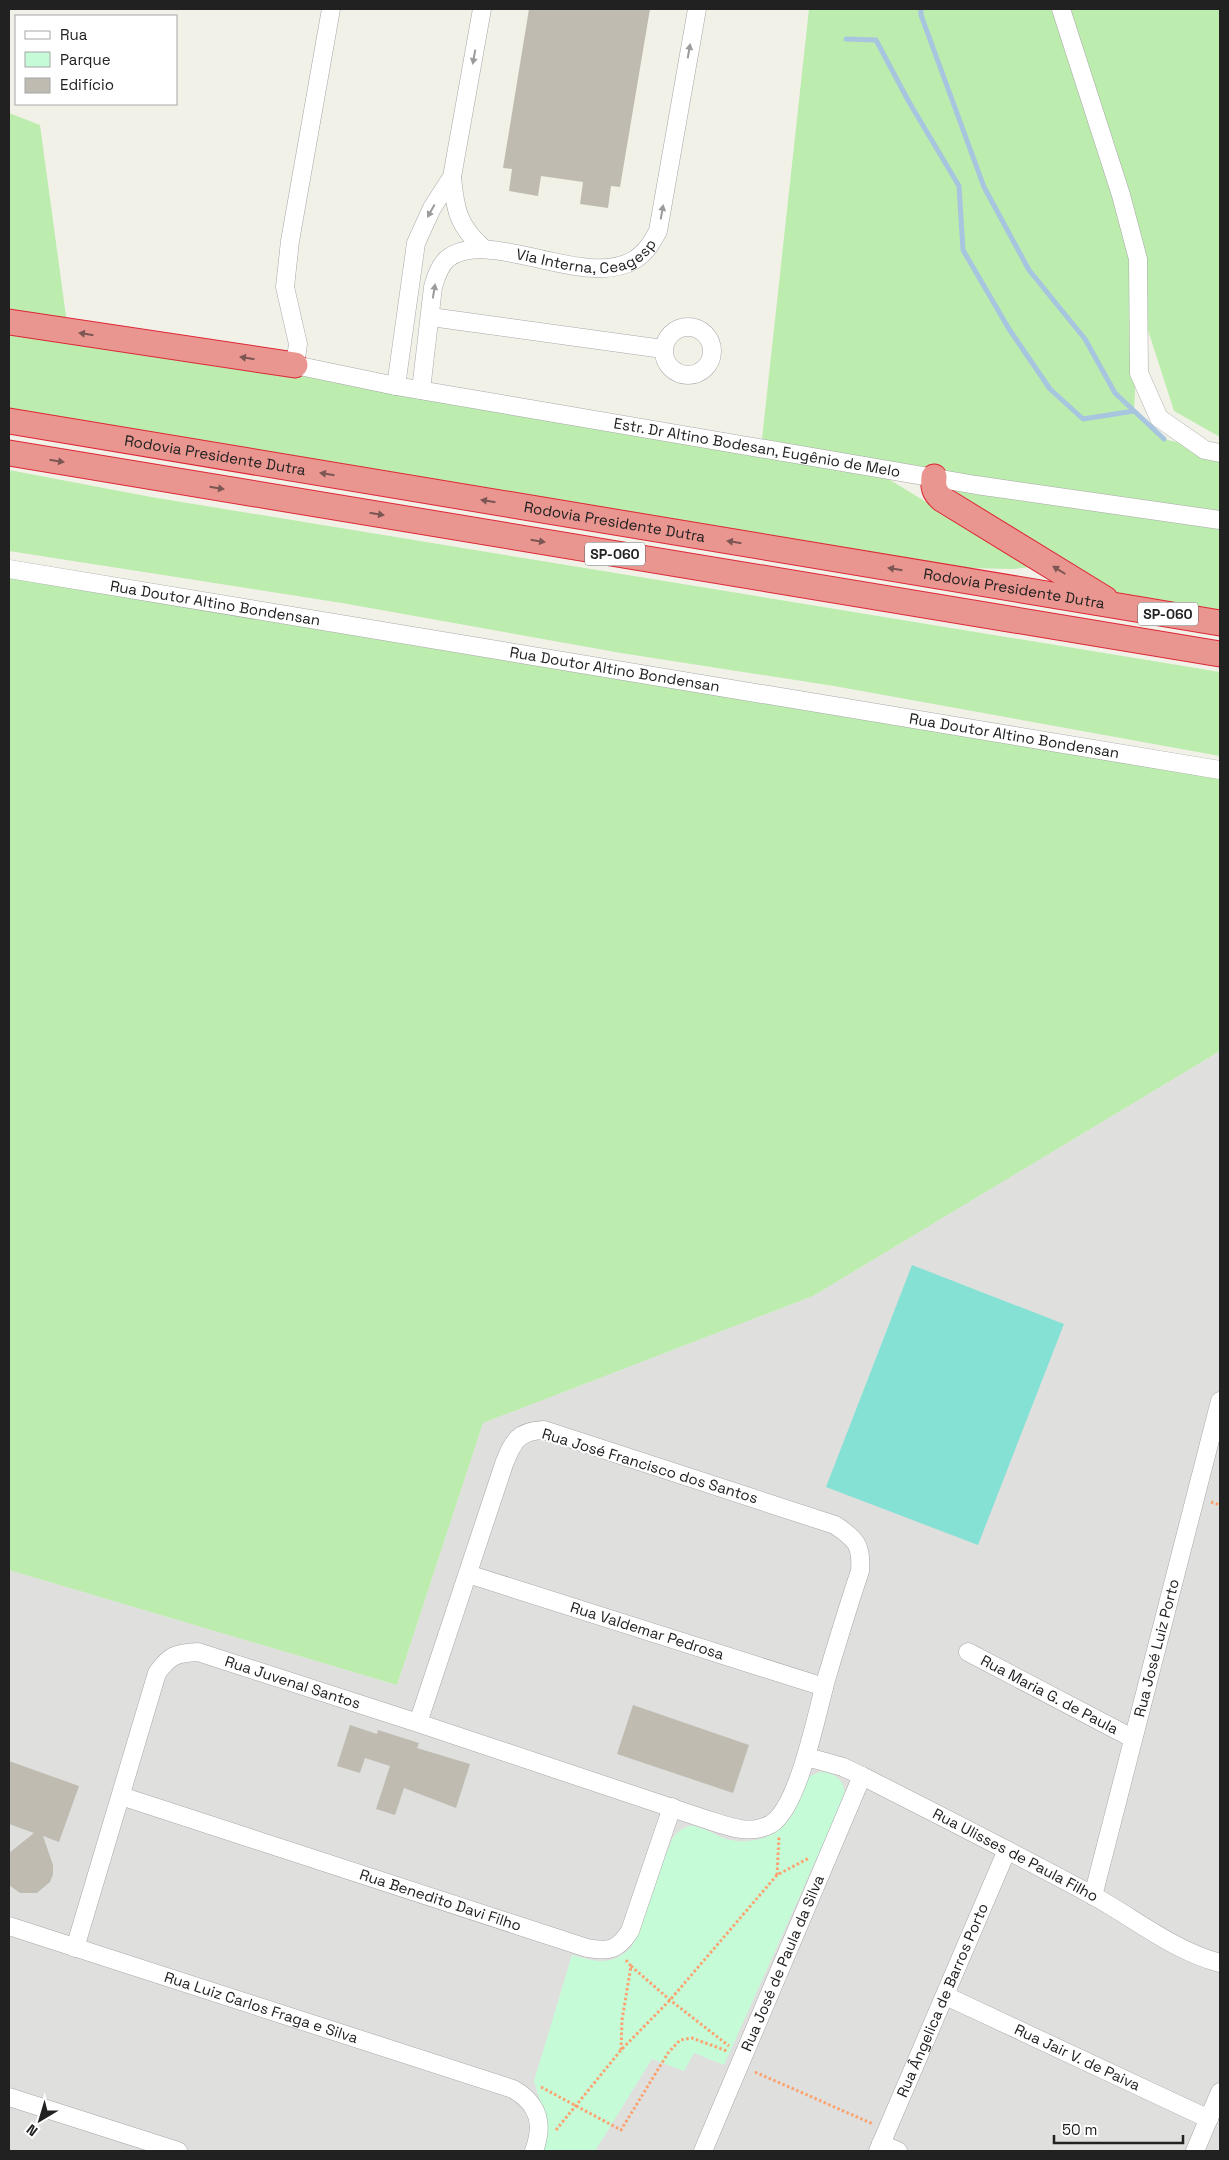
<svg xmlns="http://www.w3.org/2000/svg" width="1229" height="2160" font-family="'Space Grotesk',sans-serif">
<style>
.residential{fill:#dfdfde}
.grass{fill:#bcecae}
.park{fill:#c6fbd8}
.pitch{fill:#86e1d5}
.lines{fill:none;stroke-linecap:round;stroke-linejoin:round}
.stream{stroke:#a8c5df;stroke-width:5}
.building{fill:#bfbbb1}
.minor-casing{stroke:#a8a8a8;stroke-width:19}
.highway-casing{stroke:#de2636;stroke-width:27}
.path{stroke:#fca26f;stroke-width:3;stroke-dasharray:2.5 2.5;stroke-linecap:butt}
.minor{stroke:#fff;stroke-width:18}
.highway{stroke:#e99690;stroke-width:25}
.oneway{fill:#9b9b9b}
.oneway2{fill:#7b5653}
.labels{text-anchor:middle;stroke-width:4;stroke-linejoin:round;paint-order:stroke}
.shield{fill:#fff;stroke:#646464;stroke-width:1}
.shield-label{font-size:14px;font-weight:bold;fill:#212121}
.street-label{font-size:15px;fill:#212121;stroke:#fff}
</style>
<rect width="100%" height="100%" fill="#f2f1e8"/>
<path class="residential" d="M1220 1051V2151H9V1570L397 1685 483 1423 813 1296Z"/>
<path class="grass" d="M809 9H1220V437L1174 411 1147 327 1138 331 1134 411 1164 439 1220 453V520L867 466 1033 567 1012 569 875 566 9 421V113L40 125 68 331 761 448Z
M9 470 151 497 1220 672V756L834 686 621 653 342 603 9 551Z
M934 477 1220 520V623L1115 605 942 499Z
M9 565 1220 778V1051L813 1296 483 1423 397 1685 9 1570Z"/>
<path class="park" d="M820 1772C835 1772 844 1780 845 1795L724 2065 694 2053 684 2071 652 2059 595 2151H543L545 2118 534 2081 572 1955C597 1962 612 1967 632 1946L672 1839C677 1832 685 1825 694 1826 704 1828 714 1834 723 1838 745 1845 771 1841 787 1822 798 1810 802 1792 808 1777Z"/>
<path class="pitch" d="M912 1265 1064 1324 978 1545 826 1487Z"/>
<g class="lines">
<path class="stream" d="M921 9V15L984 187 1029 270 1085 339 1115 393 1164 439
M846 39 876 40 909 102 959 186 963 250 1009 329 1050 389 1083 419 1134 411"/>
</g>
<path class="building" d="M529 9H650L620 187 611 186 608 208 580 204 583 182 541 176 538 196 509 191 512 169 503 168Z
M633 1705 749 1745 733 1793 617 1754Z
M350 1725 377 1734 378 1730 419 1743 417 1748 470 1764 456 1808 404 1788 395 1815 376 1809 390 1766 365 1758 360 1773 337 1766Z
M9 1761 79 1786 59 1842 43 1836 53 1865V1874L50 1882 37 1893H20L9 1885V1853L34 1833 9 1824Z"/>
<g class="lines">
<defs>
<g id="minor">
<path id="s1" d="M331 9 290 241 285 287 298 344 295 365 396 386 976 485 1220 520"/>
<path d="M1061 9 1121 195 1138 259 1139 373 1159 418 1205 450 1220 453"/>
<path d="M452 177C455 209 458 226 483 248"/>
<path d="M431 317 663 349"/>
<circle cx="688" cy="351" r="24"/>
<path d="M396 386 416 243 432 208 452 177 482 9"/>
<path id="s2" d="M421 390 433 287C436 277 439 266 447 259 487 226 585 290 634 260 646 253 652 242 658 231L697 9"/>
<path id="s3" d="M9 569 1220 770"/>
<path id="s4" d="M468 1574 824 1687"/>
<path id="s5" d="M968 1652 1132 1738"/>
<path id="s6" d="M807 1757 843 1767 862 1776C939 1815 1016 1854 1092 1895 1134 1918 1174 1951 1220 1963"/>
<path id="s7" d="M121 1796 587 1948C609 1952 618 1950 630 1931L672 1807"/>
<path id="s8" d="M1093 1896 1220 1401"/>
<path id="s9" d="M9 1926 513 2089C539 2104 544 2124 534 2151"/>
<path id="s10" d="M75 1948 157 1673C170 1655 176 1653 198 1652L418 1723 705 1819C727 1826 750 1836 771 1824 799 1807 817 1712 826 1680 837 1643 848 1607 860 1571 862 1545 856 1539 835 1525L544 1430C518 1431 513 1441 504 1464L418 1723"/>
<path id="s11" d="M946 1996 1209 2119"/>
<path d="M9 2097 178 2151"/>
<path d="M881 2144 898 2151"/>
<path id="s12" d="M703 2151 862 1776"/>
<path id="s13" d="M878 2151 1007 1850"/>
<path d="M1195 2151 1220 2092"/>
</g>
<g id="highway">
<path d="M9 322 295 365"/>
<path id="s14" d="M9 421 1220 623"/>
<path d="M9 453 1220 654"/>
<path d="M934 477C933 487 934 492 942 499L1105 599"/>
</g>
</defs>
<use href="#minor" class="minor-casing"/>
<use href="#highway" class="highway-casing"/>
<path class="path" d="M1211 1502 1220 1505
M777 1875 779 1837
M631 1966 670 2000 729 2046
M621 2050 622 2020 631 1966 625 1959
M755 2072 873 2124
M541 2087 621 2130 668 2053 680 2040 692 2038 727 2051
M556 2130 621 2050 670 2000 777 1875 809 1858"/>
<use href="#minor" class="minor"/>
<use href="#highway" class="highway"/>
</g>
<defs><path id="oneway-solid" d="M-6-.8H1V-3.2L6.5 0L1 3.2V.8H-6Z" transform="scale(1.25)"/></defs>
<g class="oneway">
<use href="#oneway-solid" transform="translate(689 51) rotate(-80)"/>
<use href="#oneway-solid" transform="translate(474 57) rotate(100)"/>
<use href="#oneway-solid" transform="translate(431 211) rotate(119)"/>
<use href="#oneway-solid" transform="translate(662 212) rotate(-80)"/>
<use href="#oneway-solid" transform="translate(434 291) rotate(-81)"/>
</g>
<g class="oneway2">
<use href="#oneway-solid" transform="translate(86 334) rotate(-171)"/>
<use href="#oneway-solid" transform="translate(247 358) rotate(-171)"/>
<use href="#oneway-solid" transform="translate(57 461) rotate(9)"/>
<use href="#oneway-solid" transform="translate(327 474) rotate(-171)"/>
<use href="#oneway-solid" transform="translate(217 488) rotate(9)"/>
<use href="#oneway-solid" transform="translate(488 501) rotate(-171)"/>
<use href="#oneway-solid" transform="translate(377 514) rotate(9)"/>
<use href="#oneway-solid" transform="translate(538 541) rotate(9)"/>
<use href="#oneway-solid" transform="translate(734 542) rotate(-171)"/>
<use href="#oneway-solid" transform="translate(895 569) rotate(-171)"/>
<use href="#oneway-solid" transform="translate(1059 570) rotate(-148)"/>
</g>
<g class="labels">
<g class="shield">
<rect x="585" y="542.5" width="60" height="23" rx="4"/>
<rect x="1138" y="602.5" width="60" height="23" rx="4"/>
</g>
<g class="shield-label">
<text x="615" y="559">SP-060</text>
<text x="1168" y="619">SP-060</text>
</g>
<g class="street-label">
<text dy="5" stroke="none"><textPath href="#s2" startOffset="281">Via Interna, Ceagesp</textPath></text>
<text dy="5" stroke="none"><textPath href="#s1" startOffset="831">Estr. Dr Altino Bodesan, Eugênio de Melo</textPath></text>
<text dy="5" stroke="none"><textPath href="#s14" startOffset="209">Rodovia Presidente Dutra</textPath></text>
<text dy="5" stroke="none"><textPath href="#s14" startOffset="614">Rodovia Presidente Dutra</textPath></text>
<text dy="5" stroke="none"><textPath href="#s14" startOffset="1019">Rodovia Presidente Dutra</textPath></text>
<text dy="5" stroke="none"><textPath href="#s3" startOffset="209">Rua Doutor Altino Bondensan</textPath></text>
<text dy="5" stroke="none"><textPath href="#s3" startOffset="614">Rua Doutor Altino Bondensan</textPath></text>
<text dy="5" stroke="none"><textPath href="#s3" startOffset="1019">Rua Doutor Altino Bondensan</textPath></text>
<text transform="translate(650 1466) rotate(17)" y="5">Rua José Francisco dos Santos</text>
<text dy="5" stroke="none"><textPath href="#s4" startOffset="188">Rua Valdemar Pedrosa</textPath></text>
<text dy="5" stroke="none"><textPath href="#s8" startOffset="256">Rua José Luiz Porto</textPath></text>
<text dy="5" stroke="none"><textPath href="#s10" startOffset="435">Rua Juvenal Santos</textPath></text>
<text dy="5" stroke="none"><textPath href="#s5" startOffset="92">Rua Maria G. de Paula</textPath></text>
<text dy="5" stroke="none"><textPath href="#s6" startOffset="231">Rua Ulisses de Paula Filho</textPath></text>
<text dy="5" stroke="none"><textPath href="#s7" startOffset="336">Rua Benedito Davi Filho</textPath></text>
<text dy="5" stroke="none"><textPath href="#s12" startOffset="204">Rua José de Paula da Silva</textPath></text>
<text dy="5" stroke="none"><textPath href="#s13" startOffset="164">Rua Ângelica de Barros Porto</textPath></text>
<text dy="5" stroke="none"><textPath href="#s9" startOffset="265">Rua Luiz Carlos Fraga e Silva</textPath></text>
<text dy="5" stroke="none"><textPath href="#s11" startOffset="145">Rua Jair V. de Paiva</textPath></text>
</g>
</g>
<rect width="1229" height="2160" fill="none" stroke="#212121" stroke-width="20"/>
<rect x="15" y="15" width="162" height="90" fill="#ffffff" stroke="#a6a6a6"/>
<rect x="25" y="31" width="25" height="8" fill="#ffffff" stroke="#a6a6a6"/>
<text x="60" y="40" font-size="15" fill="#212121">Rua</text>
<rect x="25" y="52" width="25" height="15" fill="#c6fbd8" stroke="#a6a6a6"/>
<text x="60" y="65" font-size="15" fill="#212121">Parque</text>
<rect x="25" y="78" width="25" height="15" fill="#bfbbb1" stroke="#a6a6a6"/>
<text x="60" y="90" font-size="15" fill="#212121">Edifício</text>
<g transform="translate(40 2120) rotate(218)" stroke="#ffffff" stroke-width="4" paint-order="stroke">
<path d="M0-4L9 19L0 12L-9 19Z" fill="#212121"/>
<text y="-8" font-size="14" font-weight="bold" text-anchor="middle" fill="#212121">N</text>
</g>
<path d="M1054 2135v8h129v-8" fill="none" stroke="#212121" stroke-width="2.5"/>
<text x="1062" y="2135" font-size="15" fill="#212121" stroke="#ffffff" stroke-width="4" paint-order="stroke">50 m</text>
</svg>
